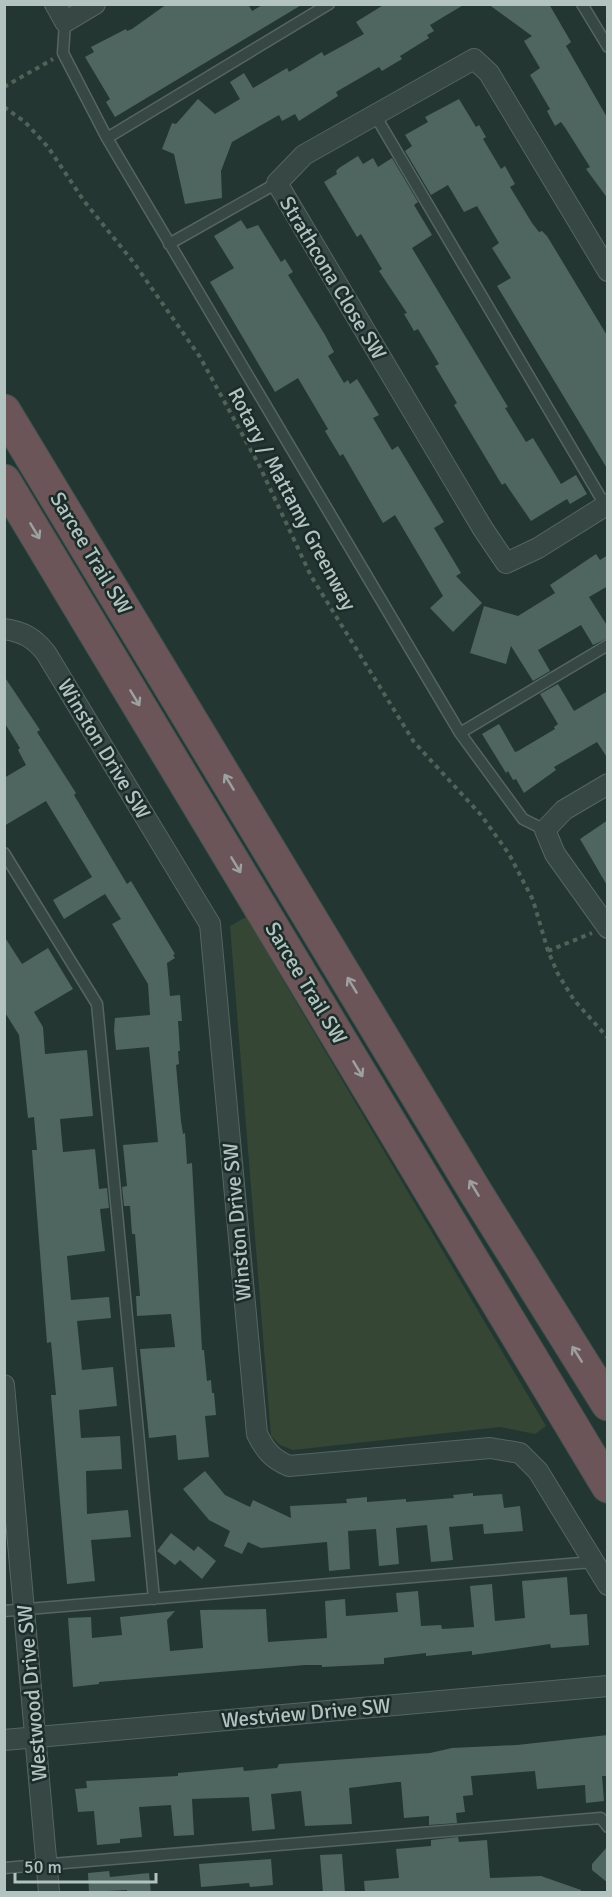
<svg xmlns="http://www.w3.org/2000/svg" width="612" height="1897" font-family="Signika,sans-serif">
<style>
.green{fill:#354635}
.building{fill:#4f6560}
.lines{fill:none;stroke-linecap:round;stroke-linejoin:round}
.lane-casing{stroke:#556562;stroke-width:13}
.street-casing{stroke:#556562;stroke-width:22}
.highway-casing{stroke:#42524f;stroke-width:35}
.path{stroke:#516257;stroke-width:4;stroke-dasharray:4.5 4.5;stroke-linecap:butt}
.lane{stroke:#374744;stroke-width:10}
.street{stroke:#374744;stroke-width:20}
.highway{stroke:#6c5559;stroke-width:33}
.oneway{stroke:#9da2a1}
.labels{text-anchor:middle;stroke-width:5;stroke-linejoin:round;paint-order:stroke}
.street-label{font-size:21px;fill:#b2c3c0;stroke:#1c2c29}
</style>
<rect width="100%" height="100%" fill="#243632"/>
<path class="green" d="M246 917 546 1426 535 1434 500 1427 293 1450 280 1445 271 1436 230 926Z"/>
<path class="building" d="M167 4H248L252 11 264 4H303L115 117 106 102 110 99 85 57 94 52 91 47 126 29 127 31 132 29Z
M385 4H465L430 25 434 31 427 35 429 38 400 56 402 59 382 71 379 67 336 92 338 96 299 121 295 114 282 121 279 115 232 142 221 171 222 198 185 204 174 154 162 149 172 123 176 124 198 99 215 114 240 99 230 82 244 73 253 88 287 68 289 72 322 52 324 56 364 34 356 22Z
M488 4H549L571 42 566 46 608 119V199L586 169 590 167 566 129 561 122 555 126 547 111 550 109 530 75 540 68 524 41 532 36Z
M459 99 476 127 479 125 486 137 483 139 501 169 505 166 515 184 510 187 532 223 539 232 542 231 547 236 608 337V470L497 286 511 278 492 248 499 243 477 206 464 212 448 185 431 195 405 151 412 146 405 135 428 122 425 117Z
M358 156 363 164 373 158 378 167 392 158 418 202 414 205 432 235 412 248 508 407 505 408 526 442 533 438 561 484 576 475 587 494 570 504 567 499 531 521 505 483 502 485 454 405 457 403 435 366 439 364 418 329 414 331 404 314 407 313 379 271 382 269 361 234 357 237 324 182 337 174 336 171 339 168Z
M241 220 247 229 258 225 281 262 285 259 293 272 288 275 325 335 334 352 328 356 344 383 348 380 350 384 357 379 379 415 373 418 392 450 398 446 444 522 434 528 461 573 456 576 482 603 453 632 430 608 443 596 395 515 383 523 343 454 340 456 325 431 328 429 298 378 275 392 210 282 234 268 214 236Z
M596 554 600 560 608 555V586L589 597 608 627V638L593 645 581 625 538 650 550 671 533 681 511 646 506 664 470 653 484 606 518 616 555 593 550 585Z
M4 676 40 730 37 732 76 793 74 795 127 884 131 881 175 954 173 955 175 958 167 963 170 996 180 995 182 1021H178L180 1051H178L179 1064 176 1065 181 1121 183 1134 185 1133 187 1164 192 1163 202 1350H204L207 1381 211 1380 212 1393H214L216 1415 205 1416 209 1457 178 1460 176 1435 149 1438 140 1349 175 1347 171 1314 137 1316 136 1296H140L135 1234H132L130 1206H124L122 1187 127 1186 123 1145 158 1142 155 1109 149 1047 116 1050 114 1030 115 1018 150 1015 148 984 112 924 121 919 105 894 64 919 53 900 92 877 46 801 4 826V778L26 765 18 750 20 748 4 722Z
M558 684 574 711 608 691V759L597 742 554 767 556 770 524 793 516 779 513 780 508 771 506 773 482 734 499 724 515 752 518 751 555 729 554 727 558 724 540 694Z
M608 820V887L580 839Z
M4 936 22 964 48 948 73 989 34 1012 43 1027 45 1054 87 1050 93 1116 60 1119 63 1152 95 1149 99 1189 107 1188 109 1208 100 1209 105 1251 67 1256 71 1300 109 1297 111 1318 77 1321 82 1370 113 1367 117 1406 79 1410 81 1438 120 1436 122 1469 86 1471 87 1514 128 1510 131 1537 91 1540 95 1581 67 1584 51 1395H56L51 1342 47 1343 32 1150H37L34 1117 28 1118 19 1035 4 1011Z
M205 1471 225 1495 250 1507 253 1500 291 1518 290 1506 347 1503 346 1499 367 1497V1502L406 1499V1502L454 1498 453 1495 473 1493V1496L502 1494 504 1508 520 1506 523 1531 484 1534 483 1524 449 1527 453 1560 431 1562 427 1525 396 1528 399 1564 379 1566 376 1529 348 1531 350 1569 329 1571 327 1542 261 1548 248 1542 242 1554 224 1546 230 1531 209 1520 183 1489Z
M171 1533 194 1551 198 1546 216 1561 202 1579 180 1560 175 1565 157 1551Z
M567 1577 570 1615 587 1614 589 1645 551 1648 550 1644 472 1655V1651L426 1656V1653L384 1658V1664L322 1667V1665H305L99 1682V1684L73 1687 68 1618 91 1617 92 1638 122 1635 120 1617 175 1611 167 1620 170 1651 203 1648 200 1610 266 1609 268 1642 297 1640 327 1638 325 1601 345 1599 346 1616 398 1612 396 1593 418 1591 421 1626 441 1625 442 1629 474 1627 470 1586 492 1584 495 1621 525 1618 522 1581Z
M608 1735V1776H602L604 1801 586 1803 585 1785 537 1789 535 1771 471 1776 473 1795 463 1796 465 1812 456 1813 457 1823 429 1825V1816L404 1818 401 1782H397L349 1788 352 1824 305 1826 301 1791 271 1794 275 1829 252 1831 249 1797 192 1799 194 1835 174 1836 171 1805 139 1807 142 1837 120 1839V1843L97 1845 94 1811 78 1812 75 1789 87 1788 86 1781 178 1776V1773L243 1767 244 1771 277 1768 279 1764 430 1753 452 1748 517 1745Z
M458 1837 459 1842 487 1840 490 1878 541 1876 581 1890V1893H365L364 1881 399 1878 396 1849 431 1846V1840Z
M608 1846V1883L592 1870V1864Z
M342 1854 345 1893H323L320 1855Z
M271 1859 273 1885 250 1887 249 1883 201 1887 199 1864Z
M109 1871 110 1877 149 1873 151 1893H127V1890L89 1892 88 1873Z"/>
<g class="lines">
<defs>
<path id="lane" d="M582 4 608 47
M65 22 63 53 107 138 460 733 523 819 545 830
M375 115 605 505
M107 138 329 4
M169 244 277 183
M460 733 608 645
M4 853 97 1004 154 1599
M4 1611 593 1562
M4 1868 601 1818 608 1827"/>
<path id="street" d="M55 4 65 22 95 4
M608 271 489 73 474 59 304 155 277 183 483 529 506 563 538 548 608 504
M4 629C24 632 34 638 46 653L210 924 257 1434C265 1450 272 1459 289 1466L490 1448 520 1453 538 1471 608 1585
M608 784 564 810 545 830 555 854 608 928
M4 1385 49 1892
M4 1740 608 1686"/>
<path id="highway" d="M4 411 478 1196 608 1404
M4 481 608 1486"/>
</defs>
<use href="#lane" class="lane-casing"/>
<use href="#street" class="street-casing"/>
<use href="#highway" class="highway-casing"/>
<path class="path" d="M4 87 53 59
M4 107 25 122 48 147 84 201 134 263 200 357 259 465 311 576 414 742 481 815 509 854 533 900 548 951 558 974 574 1000 608 1038
M548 951 592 933"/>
<use href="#lane" class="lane"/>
<use href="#street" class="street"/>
<use href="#highway" class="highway"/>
</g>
<defs><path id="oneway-shaft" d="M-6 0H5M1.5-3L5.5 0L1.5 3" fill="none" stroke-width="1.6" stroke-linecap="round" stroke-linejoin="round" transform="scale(1.5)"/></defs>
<g class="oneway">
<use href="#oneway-shaft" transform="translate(35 531) rotate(59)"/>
<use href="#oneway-shaft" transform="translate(135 698) rotate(59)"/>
<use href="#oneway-shaft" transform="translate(229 782) rotate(-121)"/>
<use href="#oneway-shaft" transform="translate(236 865) rotate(59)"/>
<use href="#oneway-shaft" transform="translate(352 985) rotate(-121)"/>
<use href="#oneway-shaft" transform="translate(358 1069) rotate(59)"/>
<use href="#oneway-shaft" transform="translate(474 1188) rotate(-121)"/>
<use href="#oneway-shaft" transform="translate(577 1354) rotate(-122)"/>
</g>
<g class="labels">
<g class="street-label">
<text transform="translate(333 278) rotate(59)" y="7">Strathcona Close SW</text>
<text transform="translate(292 499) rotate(62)" y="7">Rotary / Mattamy Greenway</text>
<text transform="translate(91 553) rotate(59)" y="7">Sarcee Trail SW</text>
<text transform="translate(104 749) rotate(59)" y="7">Winston Drive SW</text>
<text transform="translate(306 983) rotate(59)" y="7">Sarcee Trail SW</text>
<text transform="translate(237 1222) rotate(-95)" y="7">Winston Drive SW</text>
<text transform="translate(32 1693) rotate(-95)" y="7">Westwood Drive SW</text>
<text transform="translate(306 1713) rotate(-5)" y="7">Westview Drive SW</text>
</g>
</g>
<rect width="612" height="1897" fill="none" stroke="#b2c3c0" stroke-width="12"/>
<path d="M15 1873v9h141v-9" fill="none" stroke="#b2c3c0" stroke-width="3"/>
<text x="24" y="1873" font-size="18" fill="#b2c3c0" stroke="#1c2c29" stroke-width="4.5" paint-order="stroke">50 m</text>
</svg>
